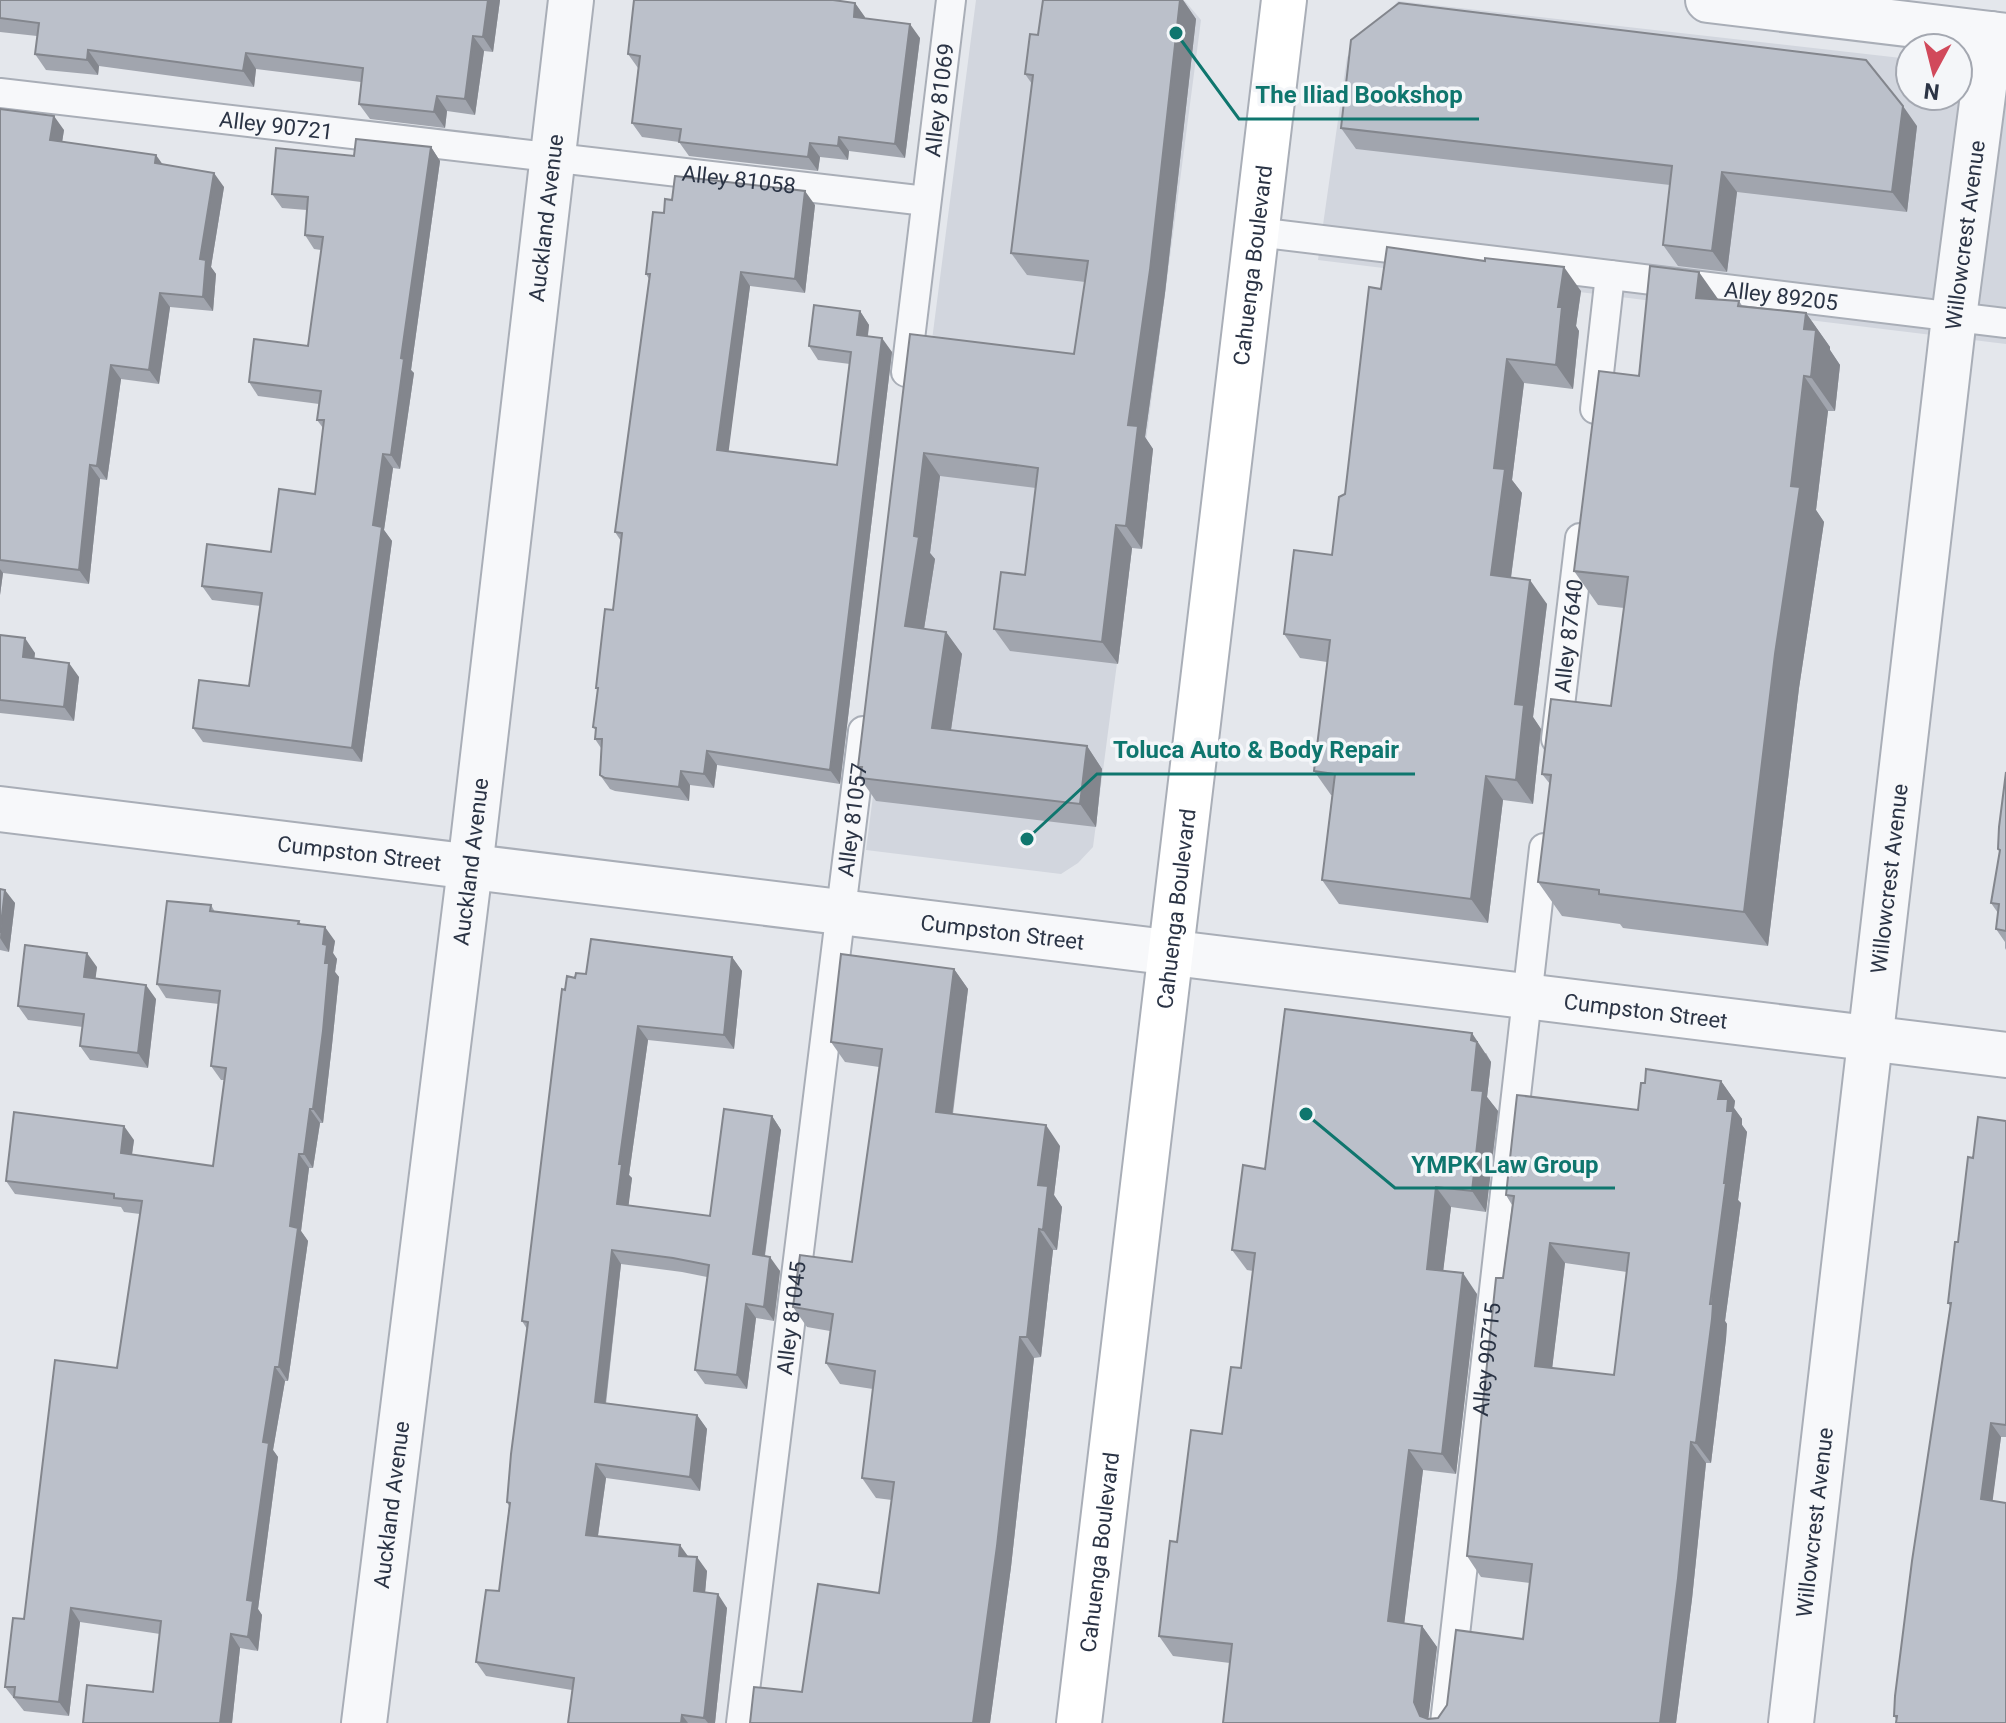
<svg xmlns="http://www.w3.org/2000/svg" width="2006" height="1723" font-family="Roboto,sans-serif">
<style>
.built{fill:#d2d6de}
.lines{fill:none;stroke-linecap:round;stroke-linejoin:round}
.service-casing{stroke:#a9aeb7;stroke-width:32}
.minor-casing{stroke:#a9aeb7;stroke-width:48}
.secondary-casing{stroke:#a9aeb7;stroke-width:48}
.service{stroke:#f7f8fa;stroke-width:28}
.minor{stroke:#f7f8fa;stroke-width:44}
.secondary{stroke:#fff;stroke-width:44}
.wall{fill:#a1a5ae;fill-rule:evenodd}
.shaded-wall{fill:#83868d}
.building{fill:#bbc0ca;stroke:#83868d;stroke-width:2;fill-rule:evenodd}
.labels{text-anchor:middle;stroke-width:7;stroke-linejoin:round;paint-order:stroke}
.street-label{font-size:22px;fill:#2b3445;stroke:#f4f6f9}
.leader{fill:none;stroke:#0f766e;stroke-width:3}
.callout-dot{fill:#0f766e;stroke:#f4f6f9;stroke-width:3}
.callout-label{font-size:24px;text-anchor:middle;font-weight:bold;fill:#0f766e;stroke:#f4f6f9;stroke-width:7;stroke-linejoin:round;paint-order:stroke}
</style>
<rect width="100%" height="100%" fill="#e4e7ec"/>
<path class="built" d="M976 0H1176L1185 1 1201 20 1093 847 1078 863 1061 874 866 850Z
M1398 1 1910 59V96H1958V64L2006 69V344L1318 260 1347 57Z"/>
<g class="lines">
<defs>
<g id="service">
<path id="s1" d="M0 93 926 201"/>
<path id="s2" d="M1257 232 2006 323"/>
<path id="s3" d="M906 372 951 0"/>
<path d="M1595 409 1610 275"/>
<path id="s4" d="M1556 739 1580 538"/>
<path id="s5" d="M741 1723 863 731"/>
<path id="s6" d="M1445 1723 1544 848"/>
</g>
<g id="minor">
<path d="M1708 0 2006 36"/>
<path id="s7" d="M0 809 2006 1055"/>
<path id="s8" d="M364 1723 470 868 571 0"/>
<path id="s9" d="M1791 1723 1954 317 1991 34"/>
</g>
<g id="secondary">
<path id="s10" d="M1079 1723 1284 0"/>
</g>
</defs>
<use href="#service" class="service-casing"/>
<use href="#minor" class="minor-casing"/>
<use href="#secondary" class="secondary-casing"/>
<use href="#service" class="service"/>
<use href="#minor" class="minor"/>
<use href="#secondary" class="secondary"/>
</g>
<path class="wall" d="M0 0H500L493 52 484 51 475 115 447 111 445 128 370 119 359 104 361 82 256 69 254 87 99 66 98 75 46 70 35 54 37 36 0 32Z
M1043 0H1183L1196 19 1165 293 1145 437 1153 449 1142 549 1132 548 1118 664 1010 651 994 629 1025 575 1036 488 940 476 930 553 935 559 924 629 946 632 962 654 951 730 1087 746 1102 769 1096 827 876 801 860 778 861 771 858 767 910 334 1074 354 1085 282 1027 275 1011 253 1032 84 1025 74 1038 35Z
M855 3 865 18 920 38 905 158 849 151 848 160 820 157 818 171 689 156 679 142 642 137 632 123 638 68 628 54Z
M0 109 64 130 62 142 163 164 224 187 211 267 216 274 213 311 170 307 159 384 121 379 107 480 100 479 89 584 3 573 0 595Z
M1917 126 1907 212 1737 192 1727 272 1678 266 1663 245 1670 185 1356 149 1341 128Z
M431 147 440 161 411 370 414 373 400 469 393 468 384 530 392 541 362 762 203 742 193 728 249 686 261 606 212 600 202 586 271 552 315 494 323 428 317 420 319 404 258 396 249 382 308 346 321 250 314 249 305 235 307 210 282 208 272 194 354 156Z
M815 205 805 293 750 286 728 451 837 465 850 364 818 360 809 346 860 311 869 325 868 336 892 352 840 784 717 765 714 788 690 785 689 801 615 791 610 789 600 775 601 748 595 739 596 730 593 727 598 691 596 688 613 610 621 541 615 532 649 279 646 274 664 213Z
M1381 289 1581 291 1576 326 1579 331 1573 389 1524 383 1512 480 1522 493 1511 578 1547 604 1533 717 1541 729 1533 804 1503 800 1488 923 1339 904 1322 880 1332 795H1331L1314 771 1327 662 1300 658 1284 634 1332 555 1345 494Z
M1718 300 1739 301 1743 307 1806 313 1830 347V350L1840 365 1835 411H1828L1816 510 1824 522 1799 688 1768 946 1623 928 1620 924 1562 916 1538 882 1550 784 1542 774 1611 706 1624 608 1598 605 1574 571 1639 376Z
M0 635 35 653 34 659 79 677 74 721 0 713Z
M2006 772V950L2005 948V942L1996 929 1998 913 1991 903 2000 852 1998 849Z
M0 889 15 903 9 952 0 950Z
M211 905 215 912 299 921 301 924 335 941 333 953 337 959 335 972 339 977 332 1045 323 1123H320L313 1168H309L301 1231 308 1241 288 1381H285L273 1450 278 1457 258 1609 262 1615 258 1651 240 1648 232 1723H83L153 1692 160 1634 80 1622 69 1716 24 1711 5 1687 24 1619 117 1368 140 1214 124 1212 121 1207 15 1194 6 1181 134 1140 132 1155 213 1166 224 1080H221L211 1066 219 1004 166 998 157 984Z
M732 957 742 971 734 1049 648 1040 629 1175 632 1178 628 1206 710 1216 772 1116 781 1130 765 1256 780 1271 774 1321 756 1318 747 1389 705 1384 695 1370 707 1277 682 1272 621 1264 606 1404 697 1415 707 1429 700 1491 606 1478 598 1536 689 1557 707 1571 705 1592 727 1608 715 1723H568L572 1690 486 1676 476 1662 499 1591 509 1506 507 1502 527 1329 522 1321 565 990 575 978 586 974Z
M97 967 95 978 156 999 148 1068 90 1060 80 1046 83 1027 28 1020 18 1006Z
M954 969 968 989 953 1114 1060 1146 1054 1195 1062 1207 1057 1250H1053L1041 1357 1034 1358 1011 1567 990 1723H750L802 1692 879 1593 892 1500 876 1498 862 1478 873 1389 840 1384 826 1363 830 1331 807 1327 793 1307 852 1262 879 1067 845 1062 831 1042Z
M1486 1053 1491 1062 1487 1097 1498 1111 1486 1212 1451 1207 1443 1271 1477 1294 1456 1474 1423 1470 1404 1624 1422 1626 1437 1647 1428 1719 1438 1718 1523 1639 1530 1583 1481 1577 1467 1556 1512 1205 1506 1195 1638 1110 1721 1081 1735 1101 1734 1108 1742 1119V1125L1747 1132 1738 1200 1741 1203 1725 1321 1727 1324 1726 1339 1711 1463H1706L1692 1599 1676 1723H1223L1230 1663 1173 1656 1159 1636 1177 1542 1222 1434 1241 1368 1253 1271 1247 1270 1232 1250 1265 1169ZM1565 1263 1627 1272 1614 1375 1552 1368Z
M2006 1121V1437H2001L1992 1501 1896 1719 1894 1716 1950 1306 1948 1303 1973 1158Z"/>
<path class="shaded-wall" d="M488 0H500L493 52 483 37Z
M1180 0H1183L1196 19 1165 293 1145 437 1153 449 1142 549 1126 526 1128 425Z
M855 3 865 17 864 31 854 17Z
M910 24 920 38 905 158 895 144Z
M473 36 484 51 475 115 465 99Z
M88 50 99 66 98 75 87 60Z
M246 53 256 69 254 87 243 71Z
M437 96 447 111 445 128 434 112Z
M1903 106 1917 126 1907 212 1892 192Z
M54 116 64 130 60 155 50 140Z
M839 137 849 151 848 160 838 146Z
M810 143 820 157 818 171 808 157Z
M431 147 440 161 411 370 414 373 400 469 391 455 401 358Z
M156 155 166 169 155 163Z
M1722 172 1737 192 1727 272 1712 251Z
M214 173 224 187 211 267 216 274 213 311 203 297 200 259Z
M805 191 815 205 805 293 795 279Z
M1564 267 1581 291 1576 326 1579 331 1573 389 1556 365 1558 307Z
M741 272 750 286 727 464 717 450Z
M1699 272 1723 306 1696 298Z
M160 293 170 307 159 384 149 370Z
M860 311 869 325 866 349 857 335Z
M1806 313 1830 347V350L1840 365 1835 411 1811 377 1804 329Z
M882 338 892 352 840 784 830 770Z
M1507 359 1524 383 1512 480 1522 493 1508 599 1491 575 1494 468Z
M111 365 121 379 107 480 97 466Z
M1804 376 1828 411 1816 510 1824 522 1799 688 1768 946 1744 912 1791 486Z
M924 453 940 476 930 553 935 559 921 648 905 626 914 536Z
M383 454 393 468 384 530 392 541 362 762 352 748 373 525Z
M90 465 100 479 89 584 79 570Z
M1116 525 1132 548 1118 664 1102 642Z
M0 569 3 573 0 595Z
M1530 580 1547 604 1533 717 1541 729 1533 804 1516 780 1515 704Z
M946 632 962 654 948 750 932 728Z
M25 638 35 653 33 671 23 657Z
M69 663 79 677 74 721 64 707Z
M1087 746 1102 769 1096 827 1080 804Z
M707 751 717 765 714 788 704 774Z
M681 771 690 785 689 801 679 787Z
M1486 776 1503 800 1488 923 1471 899Z
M5 890 15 903 9 952 0 938Z
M325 927 335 941 333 953 337 959 335 972 339 977 332 1045 323 1123 313 1109 325 963 323 944Z
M87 953 97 967 94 991 84 977Z
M732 957 742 971 734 1049 724 1035Z
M954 969 968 989 950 1132 936 1112Z
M146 985 156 999 148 1068 138 1053Z
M638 1026 648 1040 629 1175 632 1178 627 1218 617 1204 619 1164Z
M1472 1033 1491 1062 1487 1097 1498 1111 1486 1212 1472 1191 1471 1040Z
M1721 1081 1735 1101 1734 1108 1742 1119V1125L1747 1132 1738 1200 1741 1203 1725 1321 1727 1324 1726 1339 1711 1463 1696 1443 1724 1183 1718 1099Z
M310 1109 320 1123 313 1168 304 1154Z
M772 1116 781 1130 763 1268 753 1254Z
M1046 1125 1060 1146 1054 1195 1062 1207 1057 1250 1043 1230 1038 1185Z
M124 1126 134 1140 130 1167 121 1153Z
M299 1154 309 1168 301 1231 308 1241 288 1381 279 1367 290 1226Z
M1436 1187 1451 1207 1441 1289 1427 1269Z
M1039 1229 1053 1250 1041 1357 1027 1337Z
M1550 1243 1565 1263 1550 1386 1535 1366Z
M612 1250 621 1264 604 1416 595 1402Z
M770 1257 780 1271 774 1321 764 1307Z
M1463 1273 1477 1294 1456 1474 1442 1454Z
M746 1304 756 1318 747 1389 737 1375Z
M1020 1337 1034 1358 1011 1567 990 1723H973Z
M275 1367 285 1381 273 1450 278 1457 258 1609 262 1615 258 1651 248 1637 247 1600 263 1442Z
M697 1415 707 1429 700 1491 690 1477Z
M1991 1423 2001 1437 1991 1513 1981 1499Z
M1691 1442 1706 1463 1692 1599 1676 1723H1660Z
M1409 1450 1423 1470 1402 1642 1388 1621Z
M596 1464 606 1478 596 1549 586 1535Z
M680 1545 690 1559 679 1556Z
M697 1557 707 1571 704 1605 694 1591Z
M718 1594 727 1608 715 1723H708L704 1718Z
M71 1608 80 1622 69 1716 59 1702Z
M1422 1626 1437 1647 1428 1722 1420 1716 1414 1702Z
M231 1634 240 1648 232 1723H220Z
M682 1715 688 1723H681Z"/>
<path class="building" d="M0 0H488L483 37 473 36 465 99 437 96 434 112 359 104 363 68 246 53 243 71 88 50 87 60 35 54 39 23 0 18Z
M634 0H833L855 3 854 17 910 24 895 144 839 137 838 146 810 143 808 157 679 142 681 129 632 123 640 56 628 54Z
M1043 0H1180L1150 270 1128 425 1138 426 1126 526 1116 525 1102 642 994 629 1001 572 1025 575 1038 468 924 453 914 536 919 537 905 626 946 632 932 728 1087 746 1080 804 860 778 862 767H858L910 334 1074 354 1088 261 1011 253 1033 75 1025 74 1030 34 1038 35Z
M1399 3 1866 60 1903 106 1892 192 1722 172 1712 251 1663 245 1672 166 1341 128 1351 40Z
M0 109 54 116 50 140 156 155 155 163 214 173 200 259 206 260 203 297 160 293 149 370 111 365 97 466 90 465 79 570 0 560Z
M356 139 431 147 401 358 404 359 391 455 383 454 373 525 382 527 352 748 193 728 199 680 249 686 262 593 202 586 207 544 271 552 279 489 315 494 324 420H317L321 391 249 382 254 339 308 346 323 237 305 235 308 197 272 194 276 148 354 156Z
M675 176 805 191 795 279 741 272 717 450 837 465 851 352 809 346 814 305 860 311 857 335 882 338 830 770 707 751 704 774 681 771 679 787 605 778 600 775 602 739H595L596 728 593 727 598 688H596L605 609 613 610 622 533 615 532 650 274H646L653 212 664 213 665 199 672 200Z
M1387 247 1485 261V258L1564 267 1558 307H1562L1556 365 1507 359 1494 468 1505 469 1491 575 1530 580 1515 704 1524 705 1516 780 1486 776 1471 899 1322 880 1335 774 1314 771 1330 640 1284 634 1294 550 1332 555 1339 497 1345 494 1369 287 1381 289Z
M1650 266 1699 272 1696 298 1739 301 1738 306 1806 313 1804 329 1816 330 1811 377 1804 376 1791 486 1800 487 1775 654 1744 912 1599 894V890L1538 882 1551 775 1542 774 1551 699 1611 706 1628 577 1574 571 1599 371 1639 376Z
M0 635 25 638 23 657 69 663 64 707 0 700Z
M2006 772V931L1996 929 1999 904 1991 903 2000 850 1998 849 1999 827Z
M0 889 5 890 0 933Z
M167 901 211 905 210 911 299 921 298 924 325 927 323 944 327 945 325 963H329L323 1031 313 1109H310L304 1154H299L290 1226 298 1228 279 1367H275L263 1442 269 1443 247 1600 253 1601 248 1637 231 1634 220 1723H83L87 1685 153 1692 161 1621 71 1608 59 1702 14 1697 15 1687H5L13 1618 24 1619 55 1360 117 1368 142 1201 114 1198V1194L6 1181 14 1112 124 1126 121 1153 213 1166 226 1068 211 1066 220 991 157 984Z
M591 939 732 957 724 1035 638 1026 619 1164H622L617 1204 710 1216 724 1109 772 1116 753 1254 770 1257 764 1307 746 1304 737 1375 695 1370 709 1265 673 1258 612 1250 595 1402 697 1415 690 1477 596 1464 586 1535 680 1545 679 1556 697 1557 694 1591 718 1594 704 1718 682 1715 681 1723H568L574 1678 476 1662 486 1590 499 1591 510 1503 507 1502 511 1454 528 1322 522 1321 562 989 565 990 567 976 575 978 576 973 586 974Z
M25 945 87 953 84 977 146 985 138 1053 80 1046 84 1014 18 1006Z
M841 954 954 969 936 1112 1046 1125 1038 1185 1048 1186 1043 1230 1039 1229 1027 1337H1020L997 1546 973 1723H750L754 1687 802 1692 818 1584 879 1593 894 1482 862 1478 875 1371 826 1363 833 1314 793 1307 800 1255 852 1262 882 1049 831 1042Z
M1285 1009 1472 1033 1471 1040 1477 1042 1472 1090 1483 1091 1472 1191 1436 1187 1427 1269 1463 1273 1442 1454 1409 1450 1388 1621 1422 1626 1414 1702 1420 1716 1428 1719 1438 1718 1447 1705 1456 1630 1523 1639 1532 1564 1467 1556 1496 1278H1503L1514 1196 1506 1195 1517 1095 1638 1110 1641 1083H1645L1646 1069 1721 1081 1718 1099H1728L1727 1111H1733L1724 1183H1726L1710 1304H1713L1712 1319 1696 1443 1691 1442 1678 1578 1660 1723H1223L1232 1644 1159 1636 1170 1541 1177 1542 1191 1430 1222 1434 1231 1367 1241 1368 1255 1253 1232 1250 1243 1165 1265 1169ZM1550 1243 1629 1253 1614 1375 1535 1366Z
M1978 1117 2006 1121V1425L1991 1423 1981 1499 2006 1503V1723H1896L1897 1716H1894L1895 1696 1912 1561 1951 1303H1948L1955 1242H1958L1968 1157 1973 1158Z"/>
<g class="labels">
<g class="street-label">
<text dy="8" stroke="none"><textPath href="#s3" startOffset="274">Alley 81069</textPath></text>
<text dy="8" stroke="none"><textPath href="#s1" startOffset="278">Alley 90721</textPath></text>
<text dy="8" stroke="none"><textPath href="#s1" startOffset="744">Alley 81058</textPath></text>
<text dy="8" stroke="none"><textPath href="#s8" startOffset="1516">Auckland Avenue</textPath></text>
<text dy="8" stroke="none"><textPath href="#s9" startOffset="1498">Willowcrest Avenue</textPath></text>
<text dy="8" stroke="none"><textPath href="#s10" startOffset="1468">Cahuenga Boulevard</textPath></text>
<text dy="8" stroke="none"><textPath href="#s2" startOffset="528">Alley 89205</textPath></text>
<text dy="8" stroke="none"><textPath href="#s4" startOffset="104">Alley 87640</textPath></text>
<text dy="8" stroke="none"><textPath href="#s5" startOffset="910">Alley 81057</textPath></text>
<text dy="8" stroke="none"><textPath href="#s7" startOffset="362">Cumpston Street</textPath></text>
<text dy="8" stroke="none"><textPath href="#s8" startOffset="868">Auckland Avenue</textPath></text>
<text dy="8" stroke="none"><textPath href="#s9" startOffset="850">Willowcrest Avenue</textPath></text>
<text dy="8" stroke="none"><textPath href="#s10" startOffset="820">Cahuenga Boulevard</textPath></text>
<text dy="8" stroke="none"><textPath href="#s7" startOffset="1010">Cumpston Street</textPath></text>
<text dy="8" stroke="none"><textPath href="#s7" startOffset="1658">Cumpston Street</textPath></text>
<text dy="8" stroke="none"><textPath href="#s5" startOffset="408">Alley 81045</textPath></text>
<text dy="8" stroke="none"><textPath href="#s6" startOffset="366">Alley 90715</textPath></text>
<text dy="8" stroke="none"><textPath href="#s8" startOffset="220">Auckland Avenue</textPath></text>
<text dy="8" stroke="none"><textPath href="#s9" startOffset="202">Willowcrest Avenue</textPath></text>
<text dy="8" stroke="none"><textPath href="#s10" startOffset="172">Cahuenga Boulevard</textPath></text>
</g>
</g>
<path class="leader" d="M1176 33L1239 119H1479M1027 839L1097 774H1415M1306 1114L1395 1188H1615"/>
<g class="callout-dot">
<circle cx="1176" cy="33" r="8"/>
<circle cx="1027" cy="839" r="8"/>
<circle cx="1306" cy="1114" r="8"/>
</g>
<g class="callout-label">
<text x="1359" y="103">The Iliad Bookshop</text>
<text x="1256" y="758">Toluca Auto &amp; Body Repair</text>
<text x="1505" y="1173">YMPK Law Group</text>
</g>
<g transform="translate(1934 72) rotate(187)"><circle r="38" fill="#f4f6f9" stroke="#a4a8b1" stroke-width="2"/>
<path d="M0-6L14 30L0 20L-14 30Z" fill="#d1495b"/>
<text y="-12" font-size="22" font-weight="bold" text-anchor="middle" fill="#2b3445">N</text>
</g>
</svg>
